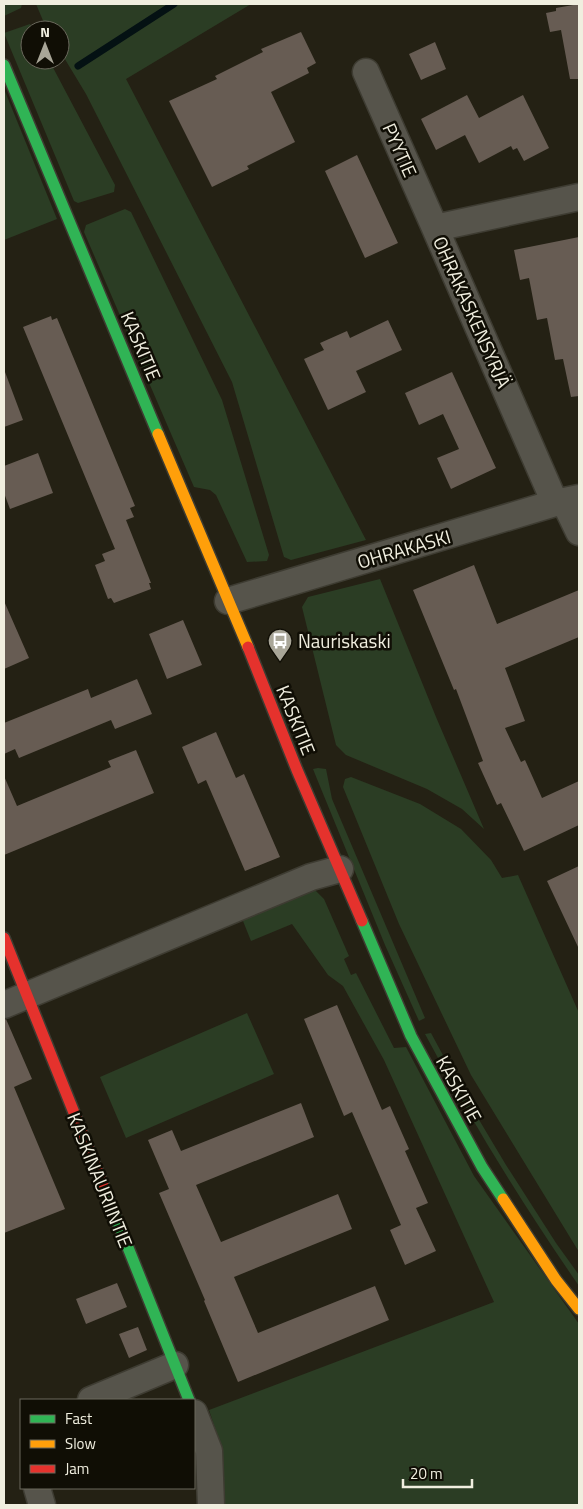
<svg xmlns="http://www.w3.org/2000/svg" width="583" height="1509" font-family="'Titillium Web',sans-serif">
<style>
.green{fill:#2b3d24}
.lines{fill:none;stroke-linecap:round;stroke-linejoin:round}
.stream{stroke:#041113;stroke-width:7}
.building{fill:#675c53}
.street-casing{stroke:#3e3c32;stroke-width:29}
.fast-casing{stroke:#3e3c32;stroke-width:14}
.slow-casing{stroke:#3e3c32;stroke-width:14}
.jam-casing{stroke:#3e3c32;stroke-width:14}
.street{stroke:#56544b;stroke-width:26}
.fast{stroke:#30b455;stroke-width:11}
.slow{stroke:#ff9f0a;stroke-width:11}
.jam{stroke:#e5322d;stroke-width:11}
.labels{text-anchor:middle;stroke-width:5;stroke-linejoin:round;paint-order:stroke}
.street-label{font-size:19px;fill:#f0eedf;stroke:#100e05}
.poi-label{font-size:19px;fill:#f0eedf;stroke:#100e05;text-anchor:start}
</style>
<rect width="100%" height="100%" fill="#242114"/>
<path class="green" d="M4 4H22L21 8 4 16Z
M36 4H251L126 79 366 540 291 560 284 557 232 382 86 94 60 51V30H47Z
M30 24 33 30H30V60H49L115 185 114 192 78 203 74 201 4 33Z
M4 89 57 219 4 240Z
M125 209 131 212 222 400 269 555 267 561 247 562 216 495 210 490 194 487 84 232 86 225Z
M380 579 436 717 484 829 462 809 427 789 346 755 336 745 302 607 308 597Z
M318 768 326 769 332 799 425 1018 419 1021 385 945 317 779 313 769Z
M351 777 420 804 461 829 491 860 502 878 518 875 579 1013V1252L471 1075 399 924 343 787 345 779Z
M311 886 324 899 349 956 344 959 351 975 356 973 394 1048 406 1047 474 1176 579 1324V1505H224L220 1443 209 1410 494 1302 384 1060 343 986 328 975 292 924 251 941 241 916Z
M247 1013 274 1074 126 1138 100 1077Z
M431 1033 466 1098 506 1165 556 1243 579 1275V1286C523 1205 471 1121 425 1034Z"/>
<g class="lines">
<path class="stream" d="M78 66 174 4"/>
</g>
<path class="building" d="M579 4V79H570L561 30 550 32 546 13 556 11V8Z
M301 32 316 63 307 68 309 73 271 92 295 142 247 166 249 169 212 187 169 101 217 79 215 76 263 52 261 49Z
M435 42 446 69 421 80 409 54Z
M467 95 479 118 523 95 549 148 524 161 517 148 513 150 511 146 479 163 465 135 436 150 421 119Z
M357 155 398 243 365 258 325 171Z
M579 237V396L571 397 563 359 555 360 547 318 537 320 529 278 520 280 514 250Z
M51 316 52 320 57 318 135 506 130 508 134 517 126 520 151 583H149L151 589 114 603 111 598 108 599 95 565 105 561 102 554 115 549 23 327Z
M388 320 402 350 356 371 366 392 328 410 304 359 324 350 320 343 347 331 350 338Z
M5 372 23 420 4 427V373Z
M452 372 496 468 451 489 437 458 459 449 443 414 419 425 405 393Z
M38 453 53 493 10 509 4 493V466Z
M474 565 497 624 579 590V637L505 668 525 721 505 728 521 762 525 760 542 798 579 781V825L524 851 501 803 497 805 478 763 483 761 456 689 454 690 413 590Z
M4 601 29 658 4 669Z
M183 620 202 665 167 679 149 634Z
M137 679 152 714 115 729 111 720 19 758 15 749 4 754V723L88 689 91 698Z
M216 732 236 778 244 774 280 857 245 871 206 780 198 784 182 747Z
M136 750 154 793 4 855V776L17 806 111 767 108 761Z
M579 866V949L547 881Z
M337 1005 382 1110 390 1106 409 1149 405 1151 428 1203 416 1208 436 1251 405 1265 390 1230 401 1225 352 1112 344 1116 304 1019Z
M6 1019 32 1079 14 1087 65 1209 4 1233V1020Z
M301 1103 314 1137 196 1185 221 1242 338 1194 352 1229 234 1277 258 1333 375 1286 389 1320 238 1382 204 1301 205 1300 159 1193 169 1189 148 1140 172 1130 181 1151Z
M117 1283 127 1307 86 1324 76 1299Z
M138 1327 147 1350 129 1358 119 1334Z"/>
<g class="lines">
<defs>
<path id="street" d="M366 72 435 228
M564 501 579 532
M555 503 435 228 579 197
M228 601 555 503 579 498
M4 1005 311 877 340 869
M91 1400 175 1365
M194 1413 209 1451 211 1505
M37 1488 42 1505"/>
<path id="fast" d="M4 65 158 434
M362 921 411 1036 482 1167 503 1199
M103 1185 189 1400"/>
<path id="slow" d="M158 434 248 647
M503 1199 556 1280 579 1309"/>
<path id="jam" d="M248 647 297 770 362 921
M4 938 103 1185"/>
</defs>
<use href="#street" class="street-casing"/>
<use href="#fast" class="fast-casing"/>
<use href="#slow" class="slow-casing"/>
<use href="#jam" class="jam-casing"/>
<use href="#street" class="street"/>
<use href="#fast" class="fast"/>
<use href="#slow" class="slow"/>
<use href="#jam" class="jam"/>
</g>
<defs>
<symbol id="bus-pin" viewBox="-11 -11 22 30"><path d="M0 17L-7.5 6A9.5 9.5 0 1 1 7.5 6Z" fill="#a9a698" stroke="#100e05"/><path d="M-5-6H5V4H4V6H2V4H-2V6H-4V4H-5ZM-3.5-4V0h7V-4ZM-3.5 1.2v1.5H-2V1.2ZM2 1.2v1.5H3.5V1.2Z" fill="#fff"/></symbol>
</defs>
<g fill-rule="evenodd">
<use href="#bus-pin" x="266" y="627" width="28" height="38"/>
</g>
<g class="labels">
<g class="street-label">
<text transform="translate(400 150) rotate(66)" y="7">PYYTIE</text>
<text transform="translate(472 312) rotate(66)" y="7">OHRAKASKENSYRJÄ</text>
<text transform="translate(141 346) rotate(67)" y="7">KASKITIE</text>
<text transform="translate(404 549) rotate(-16)" y="7">OHRAKASKI</text>
<text transform="translate(296 720) rotate(68)" y="7">KASKITIE</text>
<text transform="translate(459 1089) rotate(61)" y="7">KASKITIE</text>
<text transform="translate(100 1180) rotate(68)" y="7">KASKINAURIINTIE</text>
</g>
<g class="poi-label">
<text x="298" y="648">Nauriskaski</text>
</g>
</g>
<rect width="583" height="1509" fill="none" stroke="#f0eedf" stroke-width="10"/>
<rect x="20" y="1399" width="175" height="90" fill="#100e05" stroke="#6a685c"/>
<rect x="30" y="1415" width="25" height="8" fill="#30b455" stroke="#6a685c"/>
<text x="65" y="1424" font-size="15" fill="#f0eedf">Fast</text>
<rect x="30" y="1440" width="25" height="8" fill="#ff9f0a" stroke="#6a685c"/>
<text x="65" y="1449" font-size="15" fill="#f0eedf">Slow</text>
<rect x="30" y="1465" width="25" height="8" fill="#e5322d" stroke="#6a685c"/>
<text x="65" y="1474" font-size="15" fill="#f0eedf">Jam</text>
<g transform="translate(45 45)"><circle r="24" fill="#100e05" stroke="#6a685c"/>
<path d="M0-4L9 19L0 12L-9 19Z" fill="#a9a698"/>
<text y="-8" font-size="14" font-weight="bold" text-anchor="middle" fill="#f0eedf">N</text>
</g>
<path d="M403 1479v8h69v-8" fill="none" stroke="#f0eedf" stroke-width="2.5"/>
<text x="410" y="1479" font-size="15" fill="#f0eedf" stroke="#100e05" stroke-width="4" paint-order="stroke">20 m</text>
</svg>
